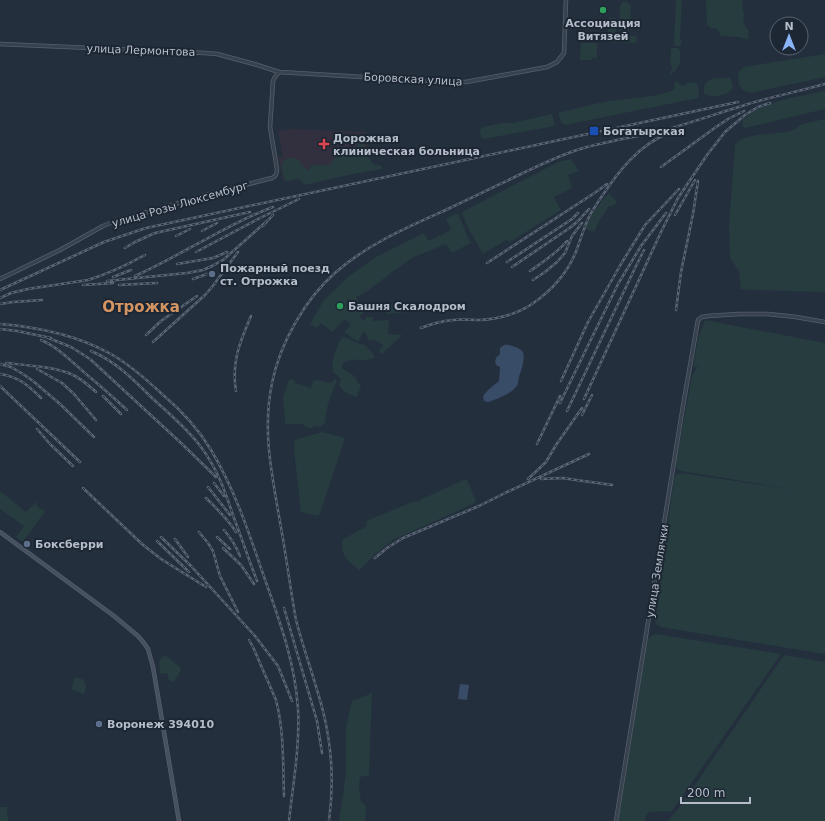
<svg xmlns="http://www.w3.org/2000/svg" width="825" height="821" font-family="'DejaVu Sans',sans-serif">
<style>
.medical{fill:#32303f}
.green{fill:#263c3f}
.water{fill:#394c67}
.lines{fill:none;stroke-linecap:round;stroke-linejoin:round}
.tertiary-casing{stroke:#565f6c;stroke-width:4.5}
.secondary-casing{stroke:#565f6c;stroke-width:4.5}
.tertiary{stroke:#38414e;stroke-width:3}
.secondary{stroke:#465061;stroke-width:3}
.rail-casing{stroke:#5a6575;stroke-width:2.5}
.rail{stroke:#1d2633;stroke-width:1;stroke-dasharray:3;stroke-linecap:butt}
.leisure-dot{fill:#2e9e5b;stroke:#1d2633;stroke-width:1.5}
.transit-dot{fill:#1a4fb4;stroke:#1d2633;stroke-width:1.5}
.health-dot{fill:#e0444e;stroke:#1d2633;stroke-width:1.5}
.service-dot{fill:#5c6f8a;stroke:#1d2633;stroke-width:1.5}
.labels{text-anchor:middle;stroke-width:4;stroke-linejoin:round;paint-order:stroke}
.poi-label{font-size:11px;font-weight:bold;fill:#b4bcc9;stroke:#1d2633;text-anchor:start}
.street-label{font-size:11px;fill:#b4bcc9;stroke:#1d2633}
.district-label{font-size:15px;font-weight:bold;fill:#d59563;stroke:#1d2633}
</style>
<rect width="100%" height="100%" fill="#242f3e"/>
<path class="medical" d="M291 129 366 132 369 161 284 181 278 157 283 156 278 131Z"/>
<path class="green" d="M676 0H682L680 38 681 40V45L679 46H675L674 45Z
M706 0H743L742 4 744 15 743 19 744 24 748 30 749 38 745 39 740 37 721 36C717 28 719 28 710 28L707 24Z
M623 2C627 1 630 3 631 7L630 28 628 31 624 32 620 30 619 26 620 7 621 4Z
M608 18H616V33H608Z
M601 35 637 36 636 43 601 42Z
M581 43H597V58H592V60H580Z
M671 48H678L680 50C681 62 680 68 670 75L669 74 672 70V68L670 62Z
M825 54V77L751 93 743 90 739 85 738 76 739 72 744 67Z
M715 78H730L731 79 733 88C727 96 712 99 704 93 704 82 706 81 715 78Z
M675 81 683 86C688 84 690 81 696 83 699 87 700 93 698 98L565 125 561 122 558 113C575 109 592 104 610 101 631 98 653 98 674 90Z
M825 91V109L745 128 743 127 742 121C759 102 800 96 825 91Z
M552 114 555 126 483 139 481 137 480 132 481 129 483 127 502 123H513Z
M825 119V292L750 290 741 289 739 271 730 258 729 227 735 144C748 131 776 136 793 130 796 129 798 126 800 125 807 122 818 121 825 119Z
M359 144H362L365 145 366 153 373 164 381 166 383 168 382 169 353 174 304 185 301 181 299 179 287 181 285 180C282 171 278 160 290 158 293 158 294 157 296 159 301 161 303 168 308 170L310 169 311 166C317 164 323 165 330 165L337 155 345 151 351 150Z
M571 159 579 171 568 175 572 188 554 197 561 210 510 242 506 240 483 254 466 224 462 213 464 211 558 162Z
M609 193 617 202 612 207 609 206 599 221 594 232 585 229C590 216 599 204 609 193Z
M454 214H458L465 229V232L471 243 452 253 446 244 412 258 395 270 366 292 356 297 365 311 359 317 365 321 366 317H373V321L389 320 388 334 402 335 382 354 379 351 383 345 375 340 369 341 365 332 363 333 358 342 344 332 351 325 345 319 332 332 321 323 317 328 310 324 324 300 349 276 376 257 424 233 428 241 435 238 451 230 446 219Z
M408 302V312L386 314 385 304Z
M705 320 720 323 825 343V654L661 627 656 624 655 620 674 478 677 474 681 473 797 490 681 471 678 470 676 466 677 457 692 376 700 363 697 367H693L698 339Z
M342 337H344L360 344 365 345 374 355V358C371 359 368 360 365 360 355 361 352 357 342 364V369C347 372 357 375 357 382L361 385 357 397C349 394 344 393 339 385L341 379 333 372C331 360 336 348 342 337Z
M294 379 295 383 311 388 313 381 316 380 331 383 336 379 337 381 330 398 327 408 325 423 320 427 314 426 312 429 306 427 303 424H286L285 422 283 396 289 380Z
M322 432 345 438 319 516 301 512 294 449 295 440Z
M466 479 467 480 476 501 475 503 393 540 384 547 376 554 374 553 375 548 373 557 359 570C346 559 342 558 342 540L367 526 366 521 415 501 420 502 427 517 420 502V500L422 499Z
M0 491 26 512 36 502 37 506 45 511 23 542 16 537 24 526 0 509Z
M655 634 781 654 672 811 650 812C646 814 645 817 645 821H618L648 638Z
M165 655 180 667 181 670 174 682 169 680 167 673 160 674 159 661Z
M784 655 825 662V821H668L682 804Z
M75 677 84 680 86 687 84 694 71 689Z
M372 692 369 775 360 777 359 786 361 802 366 805 365 821H339L346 774V728L352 701 370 694Z
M0 807H7L8 821H0Z"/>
<path class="water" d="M504 345C510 344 520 348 523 352 525 360 522 367 520 374 518 377 519 380 518 383 516 392 496 400 488 402L484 401 483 396 488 390 499 381 500 367 496 365C494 360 496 357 500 354V348Z
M460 684 469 685 467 700 458 699Z"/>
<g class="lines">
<defs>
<path id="tertiary" d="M0 44 205 53 217 54 254 64 279 72 447 82H466L547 67 557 62 564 53 566 0
M0 279 60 250 103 226 113 222 213 193 272 178C276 176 277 174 277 169L270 127 273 81 275 77 279 72
M616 821 683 406 698 320 702 317 708 316 739 314H768L796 317 825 322"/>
<path id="secondary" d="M0 532 114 616 138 636 144 643 148 649 153 667 179 821"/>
</defs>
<use href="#tertiary" class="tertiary-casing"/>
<use href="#secondary" class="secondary-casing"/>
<use href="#tertiary" class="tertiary"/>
<use href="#secondary" class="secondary"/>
<defs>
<path id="rail" d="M661 167 716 127 728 119 744 111
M675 215 695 180
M263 226 273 215
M202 231 217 223
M176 236 190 229
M125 248 135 242 155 233 250 212
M196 252 260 218 299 199
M507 262 572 219 578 213
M487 263 596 192 607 184
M177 264 213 258 227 252
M512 267 571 227 578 221 589 209
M530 271C543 262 556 254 567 241
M135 276C182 255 225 225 273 207
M113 277 131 270
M193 279 210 273
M533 280 545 272 557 262 565 253 572 236 582 223
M107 281 187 273 203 270 212 266 223 260 267 221
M83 285 113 283
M119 285 157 283
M0 290 104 242 146 228 738 102
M0 298 11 293 28 289 88 280C108 274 127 265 145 255
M0 304 13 302 42 300
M676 310 681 272 693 214 698 181
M0 324C37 327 76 335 109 353 128 363 146 379 162 394 181 410 198 428 211 450 234 488 248 530 262 571 278 617 295 660 298 709 300 746 293 784 289 821
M421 328C431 324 442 321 453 320 462 319 471 320 480 320 499 319 517 314 532 304 551 291 566 275 575 254 580 242 583 229 589 217 592 211 596 205 600 199 618 172 638 145 669 133
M0 329 17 331 51 338
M146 335 161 321 197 296
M46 337 71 347 90 359 181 443 216 477
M41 340C59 347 77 367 92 379 104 389 115 399 127 410
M153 342 205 295 212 287 238 252
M91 351C115 361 133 379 151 397 168 413 187 428 201 447 218 470 225 491 234 518 242 539 249 560 257 581
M6 363C25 365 57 367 73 375 82 379 89 386 96 392
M0 364 11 367 23 374 33 381 60 404 94 437
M37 369 62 383 74 394 96 420
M0 374C19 377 28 385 41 398
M561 381 588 322 621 264 645 225 679 189
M0 386 80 462
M236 391C231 362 240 342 251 316
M103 396 121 414
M584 399 661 232 678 198 707 155 725 132 745 115 758 107 770 103
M560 403 618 284 641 246 666 213
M567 411 636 266 644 250
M582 415 592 395
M37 429 50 444 73 466
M537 444 560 396
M528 479 546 462 556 445 582 408
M541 479 562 478 612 485
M214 483 224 496
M208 487 230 515
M83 488 142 544 161 559 206 587
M206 498C217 509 228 519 236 532
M224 530C231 538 236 546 240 556
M199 532 208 543 213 551 220 576 238 612
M161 537 191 566 255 636 278 666 292 701
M217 537 230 549
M175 539 188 557
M157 541 189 572
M223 548 241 565 254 584
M375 558 387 548 403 538 479 506 505 493 589 454
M284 608 317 721 322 753
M249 640 253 647 276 700C284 730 283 765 284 796
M329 821C334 784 332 747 323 711 315 680 304 651 296 620 290 587 286 554 280 522 272 475 262 431 272 383 280 343 305 299 336 272 369 243 410 226 450 208 474 197 498 185 523 173 540 165 558 156 577 150 604 141 633 138 660 131 688 124 715 114 742 106 769 97 797 92 825 84"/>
</defs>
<use href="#rail" class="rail-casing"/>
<use href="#rail" class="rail"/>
</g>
<g class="leisure-dot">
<circle cx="603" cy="10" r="4"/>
<circle cx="340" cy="306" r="4"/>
</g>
<rect class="transit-dot" x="589" y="126" width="10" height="10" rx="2"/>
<path class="health-dot" d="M322 138h4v4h4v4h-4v4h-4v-4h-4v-4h4z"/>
<g class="service-dot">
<circle cx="212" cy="274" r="4"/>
<circle cx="27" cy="544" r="4"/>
<circle cx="99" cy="724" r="4"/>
</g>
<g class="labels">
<g class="poi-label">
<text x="603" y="27" text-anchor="middle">Ассоциация<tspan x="603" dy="13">Витязей</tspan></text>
<text x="603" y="135">Богатырская</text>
<text x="333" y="142">Дорожная<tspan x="333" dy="13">клиническая больница</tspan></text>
<text x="220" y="272">Пожарный поезд<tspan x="220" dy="13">ст. Отрожка</tspan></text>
<text x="348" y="310">Башня Скалодром</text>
<text x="35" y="548">Боксберри</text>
<text x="107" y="728">Воронеж 394010</text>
</g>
<g class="street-label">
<text transform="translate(141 50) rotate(2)" y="4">улица Лермонтова</text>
<text transform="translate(413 79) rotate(3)" y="4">Боровская улица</text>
<text transform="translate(180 204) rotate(-16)" y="4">улица Розы Люксембург</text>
<text transform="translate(657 571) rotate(-81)" y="4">улица Землячки</text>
</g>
<g class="district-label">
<text x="141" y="312">Отрожка</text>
</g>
</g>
<g transform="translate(789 36)"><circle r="19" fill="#1d2633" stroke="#59626f"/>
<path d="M0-3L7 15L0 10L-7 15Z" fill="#8ab4f8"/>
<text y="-6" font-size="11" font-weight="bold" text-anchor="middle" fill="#b4bcc9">N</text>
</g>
<path d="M681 797v6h69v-6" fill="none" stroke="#b4bcc9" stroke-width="2"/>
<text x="687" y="797" font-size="12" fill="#b4bcc9" stroke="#1d2633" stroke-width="3" paint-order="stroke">200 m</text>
</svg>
